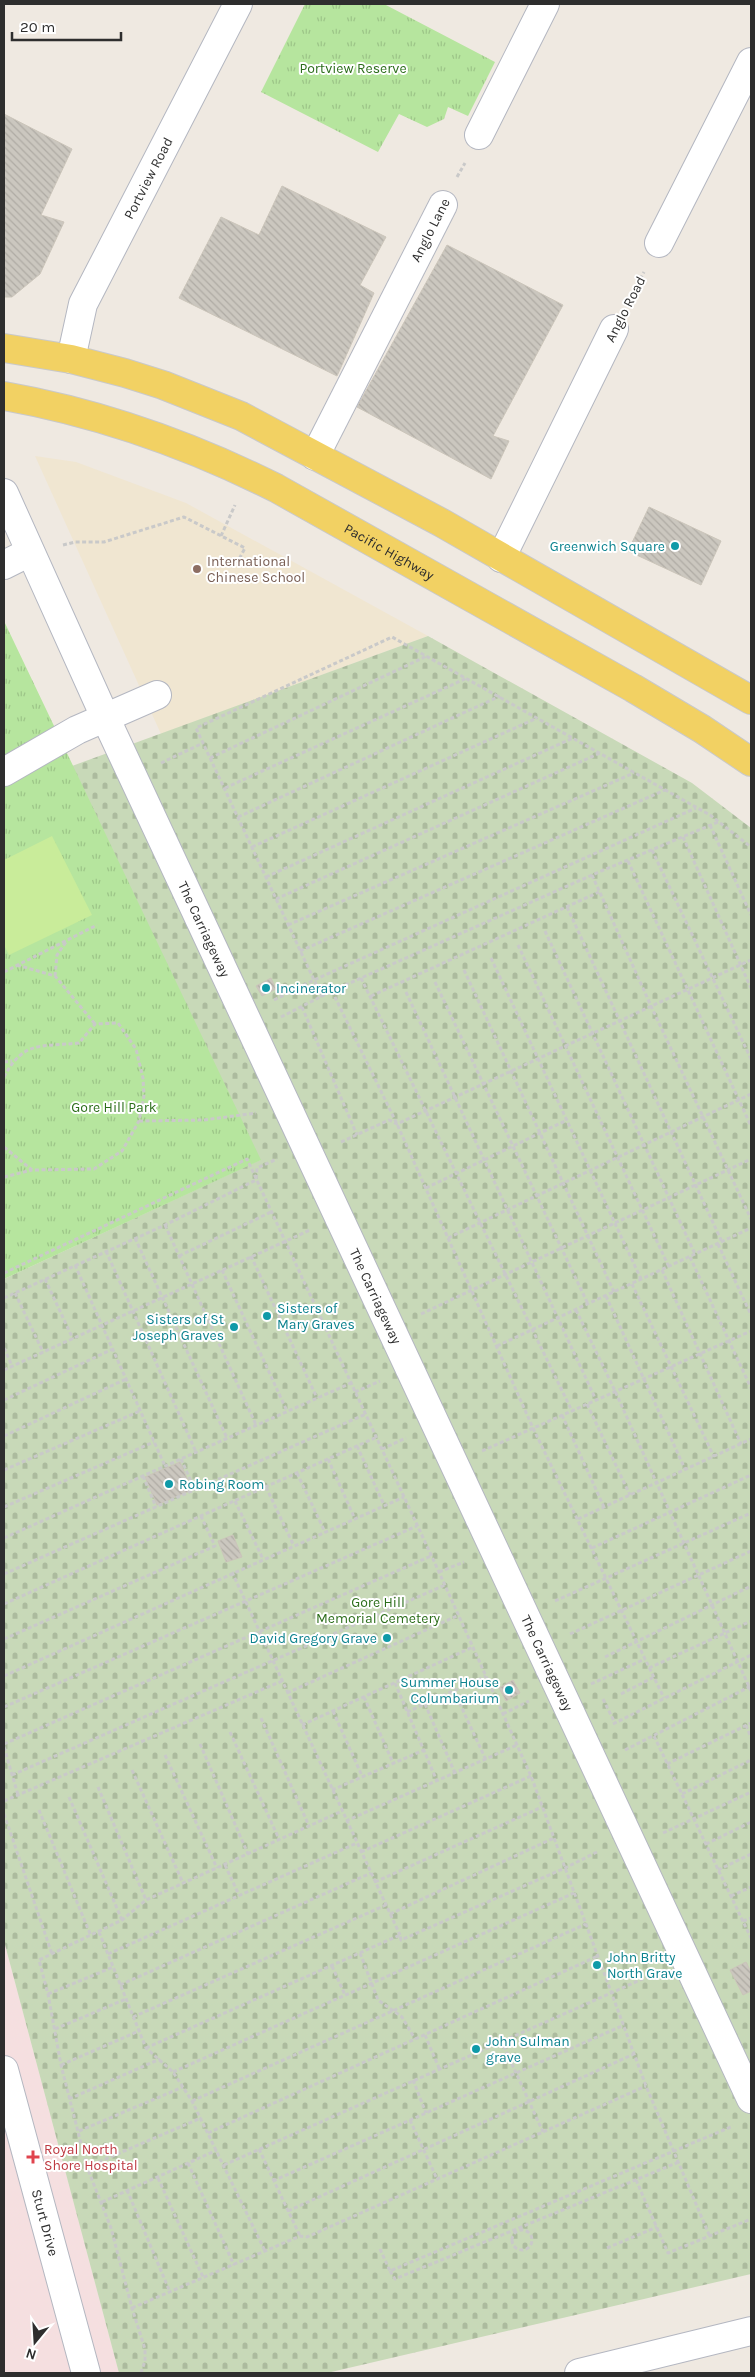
<svg xmlns="http://www.w3.org/2000/svg" width="755" height="2377" font-family="Karla,sans-serif">
<style>
.education{fill:#f0e6d1}
.medical{fill:#f5dfe0}
.cemetery{fill:url(#cemetery-stones)}
.park{fill:url(#park-tufts)}
.pitch{fill:#c9ec9a}
.building{fill:url(#building-back-hatch);stroke:#cbc5ba}
.lines{fill:none;stroke-linecap:round;stroke-linejoin:round}
.minor-casing{stroke:#b4b7c1;stroke-width:30}
.major-casing{stroke:#c9c9c9;stroke-width:30}
.path{stroke:#c9c9c9;stroke-width:3;stroke-dasharray:4 2.5;stroke-linecap:butt}
.minor{stroke:#fff;stroke-width:28}
.major{stroke:#f2d163;stroke-width:28}
.culture-dot{fill:#0f9aa8;stroke:#fff;stroke-width:2}
.education-dot{fill:#8d6e63;stroke:#fff;stroke-width:2}
.health-dot{fill:#e0444e;stroke:#fff;stroke-width:2}
.labels{text-anchor:middle;stroke-width:4;stroke-linejoin:round;paint-order:stroke}
.park-label{font-size:14px;fill:#2c6e1b;stroke:#fff}
.street-label{font-size:14px;fill:#2e2e2e;stroke:#fff}
.culture-label{font-size:14px;fill:#0d838f;stroke:#fff;text-anchor:start}
.education-label{font-size:14px;fill:#785e54;stroke:#fff;text-anchor:start}
.health-label{font-size:14px;fill:#be3a42;stroke:#fff;text-anchor:start}
</style>
<defs>
<pattern id="cemetery-stones" width="16" height="16" patternUnits="userSpaceOnUse" patternTransform="scale(1.25)"><rect width="16" height="16" fill="#c8d9b8"/><path d="M2 7V4a2 2 0 0 1 4 0v3zM10 15v-3a2 2 0 0 1 4 0v3z" fill="#acbb9e"/></pattern>
<pattern id="park-tufts" width="24" height="20" patternUnits="userSpaceOnUse" patternTransform="scale(1.25)"><rect width="24" height="20" fill="#b6e59e"/><path d="M3 7l-1-3M5 7V3M7 7l1-3M15 17l-1-3M17 17v-4M19 17l1-3" fill="none" stroke="#9dc588"/></pattern>
<pattern id="building-back-hatch" width="6" height="6" patternUnits="userSpaceOnUse" patternTransform="scale(1.25)"><rect width="6" height="6" fill="#cbc7bf"/><path d="M-1 5l2 2M0 0l6 6M5-1l2 2" fill="none" stroke="#afaba4"/></pattern>
</defs>
<rect width="100%" height="100%" fill="#efe9e1"/>
<path class="education" d="M35 456 76 462 186 503 428 636 161 734Z"/>
<path class="medical" d="M4 1941 119 2373H4Z"/>
<path class="cemetery" d="M428 636 692 783 751 828V2274L327 2373H119L4 1941V1279L260 1160 72 766Z"/>
<path class="park" d="M305 4H384L495 62 468 116 448 107 444 119 427 127 399 114 378 152 261 92Z
M4 621 261 1160 4 1279Z"/>
<path class="pitch" d="M52 836 92 915 9 955 4 945V860Z"/>
<path class="building" d="M4 114 72 149 41 215 64 222 40 274 12 297H4Z
M282 186 386 237 360 285 374 293 337 376 179 298 221 217 259 235Z
M447 245 563 305 493 436 509 441 491 479 357 407Z
M649 507 721 541 701 585 628 551Z
M271 978 276 989 262 996 256 986Z
M180 1462 192 1490 157 1505 145 1477Z
M233 1535 242 1557 226 1562 218 1541Z
M513 1680 520 1693 506 1701 499 1688Z
M746 1962 751 1972V1991L743 1995 730 1970Z"/>
<g class="lines">
<defs>
<g id="minor">
<path d="M479 135 545 4"/>
<path d="M659 243 751 62"/>
<path id="s1" d="M71 359 83 304 238 4"/>
<path d="M315 456 443 205"/>
<path id="s2" d="M4 493 105 717 751 2099"/>
<path d="M501 558 614 329"/>
<path d="M4 565 30 552"/>
<path d="M4 772 77 730 157 695"/>
<path id="s3" d="M4 2070 86 2373"/>
<path d="M579 2373 751 2331"/>
</g>
<g id="major">
<path d="M4 348 71 359 125 373 163 385 241 416 442 523 751 700"/>
<path id="s4" d="M4 396C100 413 188 444 276 488L633 688 702 729 751 762"/>
</g>
</defs>
<use href="#minor" class="minor-casing"/>
<use href="#major" class="major-casing"/>
<path class="path" d="M457 177 465 163
M628 302 644 272
M221 536 235 505
M63 545 75 542H104L184 517 245 548 237 563
M210 758 427 656
M161 763 203 743
M225 788 467 678
M238 817 500 696
M710 825 751 915
M683 837 751 988
M252 847 537 718
M652 850 751 1059
M628 861 751 1126
M592 875 651 1006 751 1219
M266 877 573 738
M276 899 600 753
M567 907 722 1242
M288 925 634 773
M545 931 695 1254
M518 945 669 1267
M300 951 665 790
M491 958 641 1279
M17 965 55 976 95 1024
M464 970 614 1292
M4 972 97 925
M55 976 57 955 66 942
M361 978 572 1411
M435 982 588 1304
M332 991 397 1124 533 1428 664 1698
M406 992 596 1400
M371 996 599 892
M322 997 196 728 392 637 710 815 751 847
M274 1000 314 980 696 808
M302 1007 357 1135
M281 1017 332 991 592 875 718 822
M4 1062 12 1061
M4 1077C23 1040 42 1047 79 1043L95 1024 118 1023 136 1049 143 1078 144 1096 139 1121 122 1151 94 1169 32 1170 4 1147
M139 1121 204 1120 256 1113
M341 1142 389 1120 397 1124 751 960
M4 1177 32 1170
M426 1188 567 1120
M165 1225 256 1425
M135 1238 227 1438
M448 1238 751 1094
M718 1244 751 1315
M106 1251 196 1452
M179 1256 271 1212
M251 1256 317 1398
M690 1257 751 1388
M75 1265 165 1466
M222 1270 287 1411
M662 1270 741 1444
M4 1273 247 1159 439 1572 531 1776 646 2086 710 2237
M45 1279 73 1339
M632 1284 714 1457
M15 1293 43 1352
M606 1296 685 1469
M4 1298 165 1225 256 1180 257 1168 277 1159
M576 1310 615 1391 751 1691
M751 1313V1299
M421 1314 751 1159
M497 1346 751 1228
M4 1348 12 1366
M4 1370 310 1230
M355 1392 380 1381
M4 1400 113 1349
M587 1404 630 1495
M562 1415 604 1507
M4 1436 126 1379
M357 1446 384 1505
M382 1449 406 1438
M482 1451 751 1331
M181 1459 195 1490
M328 1459 355 1519
M4 1470 140 1411
M297 1473 325 1532
M143 1476 156 1507
M266 1487 293 1544
M235 1501 263 1559
M4 1507 154 1442
M578 1519 751 1439
M4 1538 351 1383
M592 1548 751 1475
M232 1572 400 1935
M439 1572 464 1562
M4 1574 366 1414
M555 1601 751 1513
M4 1604 377 1437
M570 1634 751 1551
M4 1639 215 1546 201 1516
M605 1657 751 1586
M649 1668 751 1621
M4 1676 404 1497
M395 1683 437 1781
M591 1684 645 1659
M454 1691 486 1760
M287 1693 459 1615
M621 1694 654 1677
M364 1697 393 1763
M603 1699 615 1723
M425 1704 455 1773
M4 1707 417 1526
M333 1711 362 1776
M407 1712 486 1676
M503 1714 529 1701
M261 1718 309 1826
M613 1724 751 1655
M302 1725 473 1647
M746 1725 751 1738
M230 1732 279 1839
M654 1736 751 1938
M4 1744 431 1556
M200 1744 248 1854
M4 1747 18 1795
M625 1750 751 1686
M165 1755 217 1868
M667 1764 751 1723
M132 1770 183 1883
M12 1775 445 1585
M98 1787 146 1900
M332 1790 424 1750
M682 1794 751 1760
M69 1797 122 1920
M4 1801 282 1681
M39 1810 91 1936
M4 1814 52 1954
M346 1821 517 1745
M663 1833 751 1792
M706 1844 751 1822
M361 1852 531 1776
M225 1865 239 1895
M718 1870 751 1854
M375 1882 542 1807
M731 1896 751 1887
M390 1914 554 1838
M743 1921 751 1918
M99 1932 146 2048 173 2072 192 2101 265 2251
M360 1953 378 2000 402 2017 415 2039
M108 1954 357 1843
M332 1966 345 1995
M120 1985 371 1873
M48 1994 113 1967
M133 2017 386 1905
M55 2029 126 1999
M425 2035 439 2068
M501 2040 543 2132
M146 2048 400 1935 401 1940 565 1868 599 1851
M61 2065 139 2031
M173 2072 574 1893
M413 2080 426 2113
M69 2099 160 2059
M192 2101 586 1924
M410 2120 437 2179
M79 2131 183 2087
M208 2133 598 1956
M259 2149 300 2236
M188 2163 234 2265
M224 2165 656 1973
M87 2167 201 2118
M158 2178 203 2277
M636 2180 668 2253 751 2219
M273 2181 624 2025
M127 2190 170 2292
M102 2202 217 2150
M288 2211 634 2054
M512 2240a10 10 0 1 1 20 0a10 10 0 1 1-20 0Z
M607 2248 657 2227
M380 2249 390 2271 733 2126
M390 2271 395 2279 679 2162
M132 2308 300 2236 307 2237 646 2086
M141 2373 145 2361V2349L132 2308 111 2228 87 2167 61 2065 48 1994 39 1960 122 1920 146 1900 342 1811"/>
<use href="#minor" class="minor"/>
<use href="#major" class="major"/>
</g>
<g class="culture-dot">
<circle cx="675" cy="546" r="5"/>
<circle cx="266" cy="988" r="5"/>
<circle cx="267" cy="1316" r="5"/>
<circle cx="234" cy="1327" r="5"/>
<circle cx="169" cy="1484" r="5"/>
<circle cx="387" cy="1638" r="5"/>
<circle cx="509" cy="1690" r="5"/>
<circle cx="597" cy="1965" r="5"/>
<circle cx="476" cy="2049" r="5"/>
</g>
<circle class="education-dot" cx="197" cy="569" r="5"/>
<path class="health-dot" d="M30.5 2149.5h5v5h5v5h-5v5h-5v-5h-5v-5h5z"/>
<g class="labels">
<g class="park-label">
<text x="353" y="73">Portview Reserve</text>
<text x="114" y="1112">Gore Hill Park</text>
<text x="378" y="1607">Gore Hill<tspan x="378" dy="16">Memorial Cemetery</tspan></text>
</g>
<g class="street-label">
<text dy="5" stroke="none"><textPath href="#s1" startOffset="198">Portview Road</textPath></text>
<text transform="translate(430 230) rotate(-63)" y="5">Anglo Lane</text>
<text transform="translate(625 309) rotate(-63)" y="5">Anglo Road</text>
<text dy="5" stroke="none"><textPath href="#s4" startOffset="418">Pacific Highway</textPath></text>
<text dy="5" stroke="none"><textPath href="#s2" startOffset="480">The Carriageway</textPath></text>
<text dy="5" stroke="none"><textPath href="#s2" startOffset="885">The Carriageway</textPath></text>
<text dy="5" stroke="none"><textPath href="#s2" startOffset="1290">The Carriageway</textPath></text>
<text dy="5" stroke="none"><textPath href="#s3" startOffset="158">Sturt Drive</textPath></text>
</g>
<g class="culture-label">
<text x="665" y="551" text-anchor="end">Greenwich Square</text>
<text x="276" y="993">Incinerator</text>
<text x="277" y="1313">Sisters of<tspan x="277" dy="16">Mary Graves</tspan></text>
<text x="224" y="1324" text-anchor="end">Sisters of St<tspan x="224" dy="16">Joseph Graves</tspan></text>
<text x="179" y="1489">Robing Room</text>
<text x="377" y="1643" text-anchor="end">David Gregory Grave</text>
<text x="499" y="1687" text-anchor="end">Summer House<tspan x="499" dy="16">Columbarium</tspan></text>
<text x="607" y="1962">John Britty<tspan x="607" dy="16">North Grave</tspan></text>
<text x="486" y="2046">John Sulman<tspan x="486" dy="16">grave</tspan></text>
</g>
<g class="education-label">
<text x="207" y="566">International<tspan x="207" dy="16">Chinese School</tspan></text>
</g>
<g class="health-label">
<text x="44" y="2154">Royal North<tspan x="44" dy="16">Shore Hospital</tspan></text>
</g>
</g>
<rect width="755" height="2377" fill="none" stroke="#2e2e2e" stroke-width="10"/>
<g transform="translate(35 2342) rotate(198)" stroke="#ffffff" stroke-width="4" paint-order="stroke">
<path d="M0-4L9 19L0 12L-9 19Z" fill="#2e2e2e"/>
<text y="-8" font-size="14" font-weight="bold" text-anchor="middle" fill="#2e2e2e">N</text>
</g>
<path d="M12 32v8h109v-8" fill="none" stroke="#2e2e2e" stroke-width="2.5"/>
<text x="20" y="32" font-size="15" fill="#2e2e2e" stroke="#ffffff" stroke-width="4" paint-order="stroke">20 m</text>
</svg>
